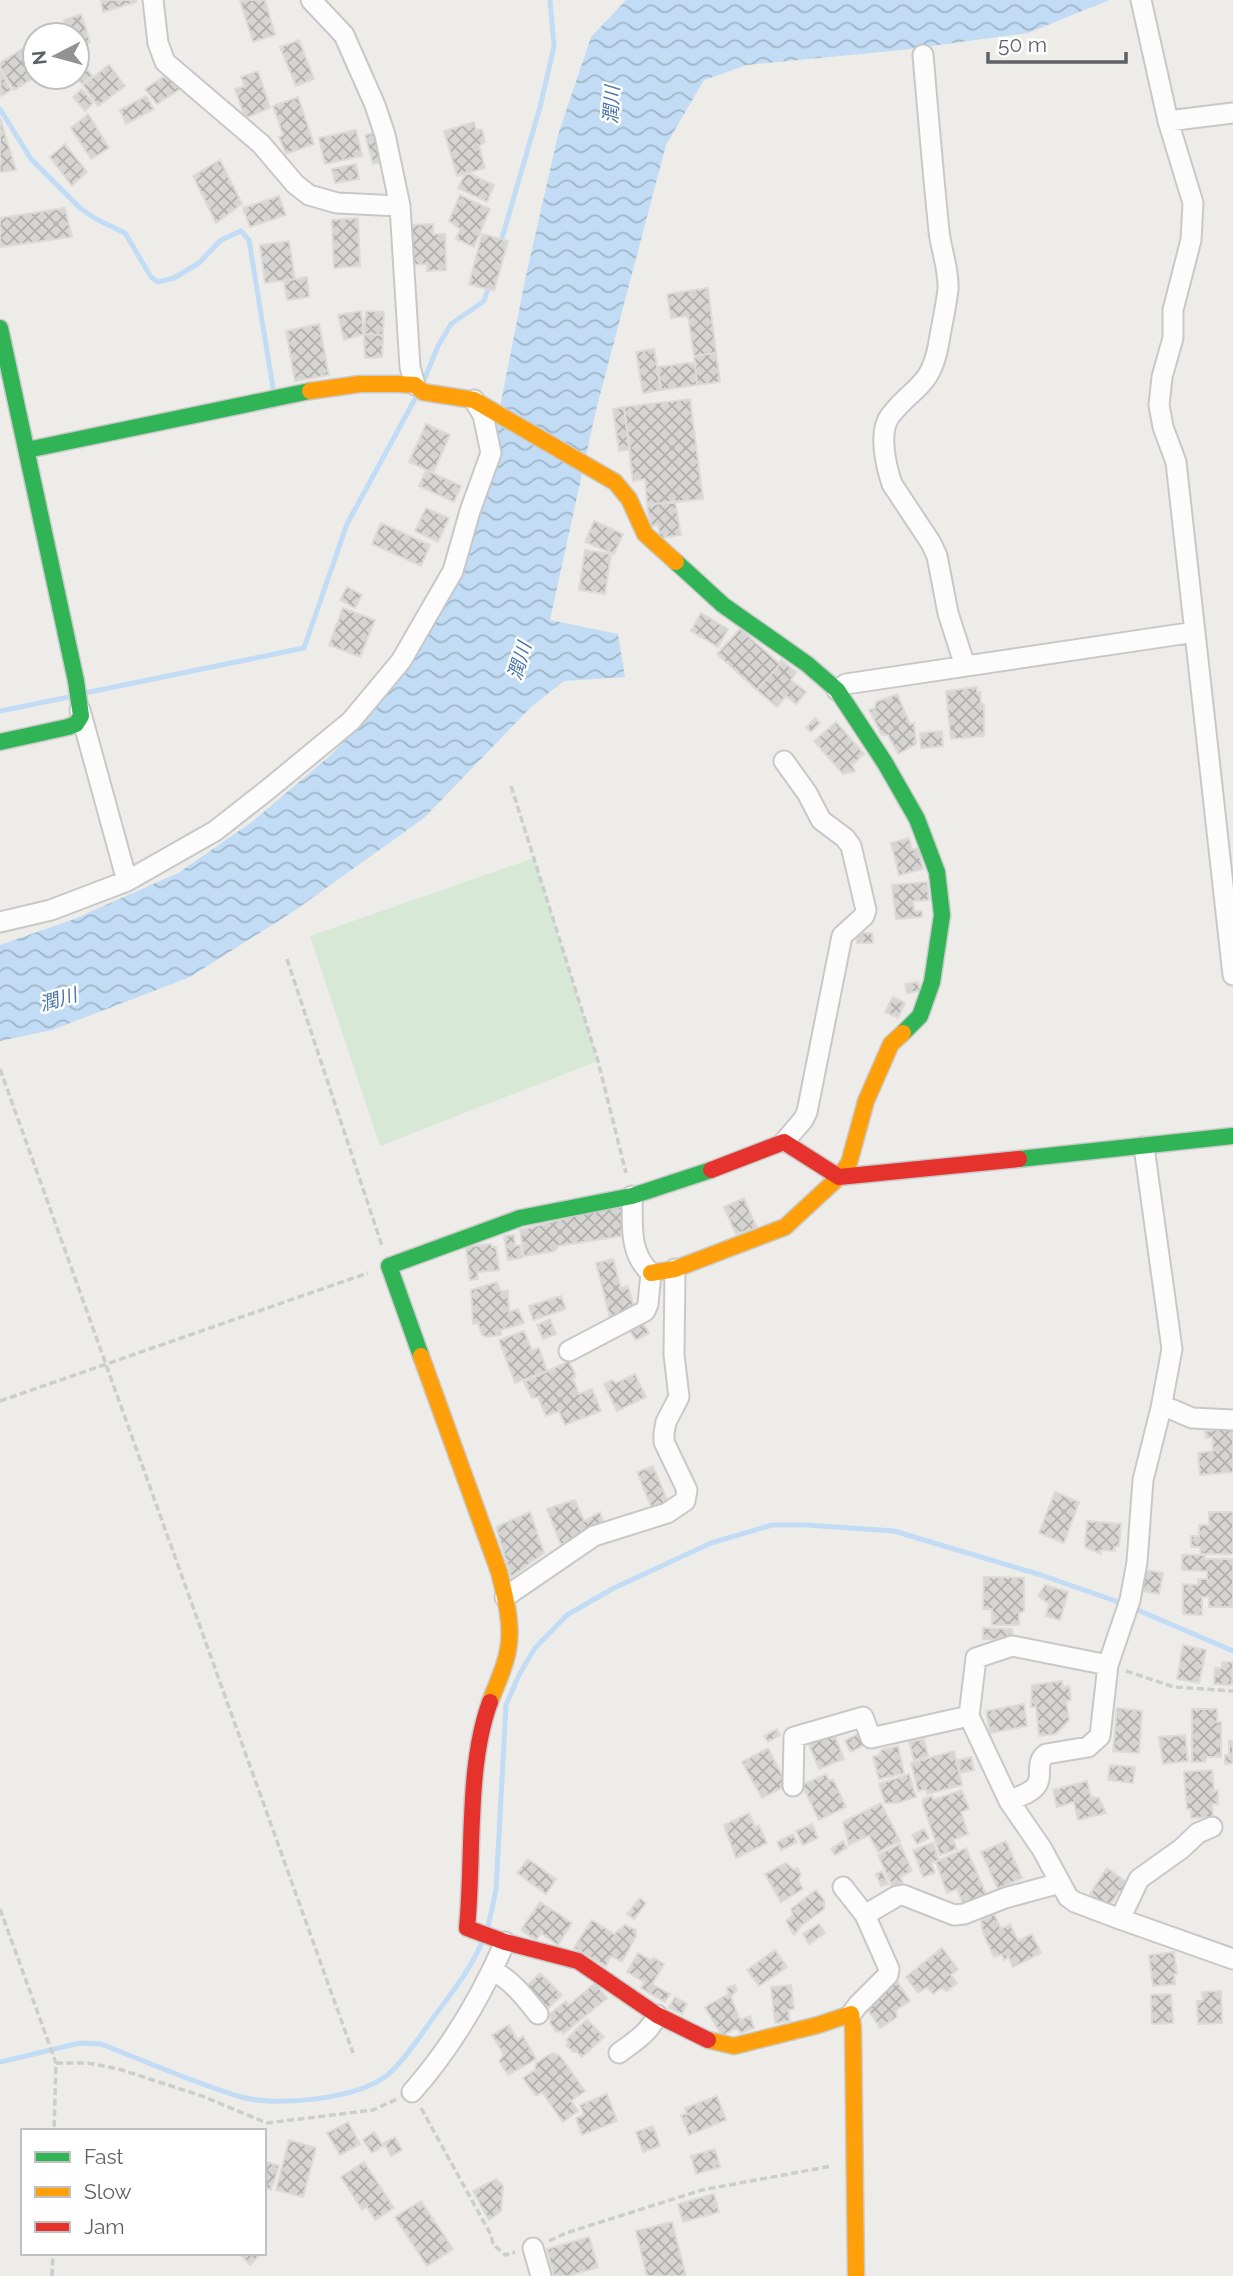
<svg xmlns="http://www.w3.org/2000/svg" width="1233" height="2276" font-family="Raleway,'Noto Sans JP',sans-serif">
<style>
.green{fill:#d8e8d6}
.water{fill:url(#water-waves)}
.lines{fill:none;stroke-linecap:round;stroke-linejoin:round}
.stream{stroke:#c1dcf4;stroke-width:5}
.building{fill:url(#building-cross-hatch);stroke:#dcdbd8;stroke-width:2}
.street-casing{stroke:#c8c8c8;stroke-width:23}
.fast-casing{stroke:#cacaca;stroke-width:19}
.slow-casing{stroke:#cacaca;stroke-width:19}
.jam-casing{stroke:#cacaca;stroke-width:19}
.path{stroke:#cacecc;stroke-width:3.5;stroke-dasharray:7 3.5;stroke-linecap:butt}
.street{stroke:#fcfcfc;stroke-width:19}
.fast{stroke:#30b455;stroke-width:16}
.slow{stroke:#ff9f0a;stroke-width:16}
.jam{stroke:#e5322d;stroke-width:16}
.labels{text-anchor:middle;stroke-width:5;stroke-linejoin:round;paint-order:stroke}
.water-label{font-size:19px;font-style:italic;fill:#4b75a9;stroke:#fff}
</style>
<defs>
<pattern id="water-waves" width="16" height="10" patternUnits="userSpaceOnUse" patternTransform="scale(1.75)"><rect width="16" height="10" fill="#c1dcf4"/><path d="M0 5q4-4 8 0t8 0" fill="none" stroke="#a0b6c9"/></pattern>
<pattern id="building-cross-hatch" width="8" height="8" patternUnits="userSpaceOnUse" patternTransform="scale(1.75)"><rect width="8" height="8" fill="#d6d5d2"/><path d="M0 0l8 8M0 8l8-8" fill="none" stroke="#b1b0ae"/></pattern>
</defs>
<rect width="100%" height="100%" fill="#edece9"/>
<path class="green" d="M534 858 598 1061 380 1146 310 936Z"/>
<path class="water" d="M626 0H1109L1028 33 902 50 747 65 704 80 666 145 596 410 550 620 618 634 625 677 564 681 531 707 424 818 294 911 190 977 52 1030 0 1041V945L74 919 178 873 252 822 332 754 404 675 469 554 491 453 525 280 558 135 591 37Z"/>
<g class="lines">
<path class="stream" d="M0 109 31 159 80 208 96 219 125 233 151 277 158 282 174 278 199 263 221 240 241 231 249 240 273 388
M500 245 540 107 554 47 550 0
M424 380 438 346 451 324 484 301 489 285
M85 693 304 648 347 524 415 399
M0 711 69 697
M1133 1608 1233 1651
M488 1927 496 1890 506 1705 519 1675 535 1648 567 1615 612 1589 711 1543 772 1525H806L894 1531 1041 1575 1124 1604
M0 2062 80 2043 101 2044C147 2062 194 2083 241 2097 277 2107 356 2099 386 2076 401 2065 421 2035 433 2018 450 1995 471 1969 482 1942"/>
</g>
<path class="building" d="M101 0H136V2L103 12Z
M240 0H265L275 35 253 42Z
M81 14 90 42 77 47V35H70L64 20Z
M299 40 314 79 296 86 280 47Z
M24 48 35 66V77L14 90 0 67V63Z
M79 58 92 76 82 84 77 77Z
M109 65 125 86 98 106 83 85Z
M258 71 270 108 245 118 235 89 245 86 241 77Z
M1 73 11 90 1 96 0 95Z
M168 74 180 89 157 104 145 89Z
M82 89 93 103 85 111 73 97Z
M146 96 154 109 126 124 120 110Z
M298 97 314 144 286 154 279 137 283 135 273 106Z
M88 114 109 148 91 159 71 128Z
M0 118 16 170 0 172Z
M474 122 476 129 482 130 485 142 479 146 485 168 457 176 444 131Z
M356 130 362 156 325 164 319 138Z
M377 132 384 161 373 164 365 135Z
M65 144 87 172 72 186 50 157Z
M220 160 242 204 216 223 193 176Z
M356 164 359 179 335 183 332 169Z
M466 172 494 185 487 202 458 188Z
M460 195 490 209 474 247 456 239 460 229 449 221Z
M279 196 286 215 250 227 243 208Z
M65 208 72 237 0 247V218Z
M358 218 360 266 334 268 332 220Z
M433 224V234H445L446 270 427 271V264L413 265 411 225Z
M482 234 508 241 494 291 469 284Z
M289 241 295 279 265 283 260 245Z
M307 277 309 297 287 300 284 281Z
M708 288 716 353 694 356 688 316 671 318 667 294Z
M361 311 364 334 344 340 338 315Z
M366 311 384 312 383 335 364 334Z
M319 324 329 375 295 381 286 331Z
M364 334 383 335 382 357 365 358Z
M654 349 661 390 643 393 636 352Z
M716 353 720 382 697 385 694 356Z
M695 362 697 385 661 390 658 367Z
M690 399 703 499 647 505 645 479 633 481 624 407Z
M624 407 630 449 619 451 613 409Z
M426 424 450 435 433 473 409 462Z
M426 470 461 486 454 502 419 486Z
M675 501 681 535 660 538 658 525 651 526 647 505Z
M426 508 449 518 438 542 415 531Z
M594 521 623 534 614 554 585 542Z
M381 523 430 545 421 566 372 544Z
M585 550 611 554 605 594 579 590Z
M347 587 362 595 355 608 340 600Z
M343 608 375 620 360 657 329 645Z
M701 613 728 629 718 647 691 631Z
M740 629 780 664 757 690 717 654Z
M781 660 796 672 791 680 806 692 796 704 786 696 777 707 757 690 780 664Z
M977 687V693L980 692 981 704H984V736L951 739 946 691Z
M897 694 910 724 914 723 916 744 898 754 888 735H882L869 710 875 708 876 702Z
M815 718 820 723 811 732 806 728Z
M836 722 864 754 852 765 855 771 843 774 814 741Z
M942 731 943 746 921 748 920 733Z
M909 838 912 850 918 848 923 869 899 875 891 843Z
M927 882 929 900 913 901 914 911H922V917L896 919 892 885Z
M857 933H872L873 943H857Z
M918 982 920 991 907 993 905 984Z
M893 997 905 1003 898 1018 885 1012Z
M744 1198 757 1228 736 1234 724 1207Z
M624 1203 629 1235 558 1246 555 1251 524 1256 520 1230Z
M514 1235 515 1246 520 1245 522 1258 508 1260 504 1236Z
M491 1244 492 1247H496L499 1270 477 1272 478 1279 470 1280 466 1247Z
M613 1259 621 1288 628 1286 635 1311 610 1318 596 1263Z
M497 1282 500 1291H508L509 1312 518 1309 524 1323 501 1330V1335L486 1337 482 1335 478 1323 473 1324 471 1290Z
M561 1296 566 1309 533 1320 529 1306Z
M550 1319 556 1334 543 1339 537 1325Z
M643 1323 649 1333 636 1340 630 1331Z
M524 1331 532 1350 539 1348 547 1371 515 1383 499 1340Z
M569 1361 576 1376 573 1379 579 1394 592 1389 601 1411 565 1425 559 1411 546 1416 538 1397 532 1398 524 1382Z
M635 1374 646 1397 617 1411 604 1384 612 1380 616 1383Z
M1233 1428V1472L1200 1475 1198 1453 1213 1451 1212 1437 1206 1438 1205 1431Z
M653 1466 668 1502 652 1509 637 1472Z
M1055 1492 1079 1502 1064 1543 1039 1533Z
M575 1500 584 1521 600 1512 604 1525 561 1545 547 1509Z
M530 1512 544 1553 511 1577 496 1527Z
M1209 1512H1233V1554H1201L1200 1547H1191V1536H1199V1525H1209Z
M1087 1521 1121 1524 1119 1546 1114 1547 1115 1551 1101 1550V1554L1085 1547Z
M1182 1555H1205V1559H1233V1607H1209V1597H1202V1615L1183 1614V1584L1198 1585V1579H1207V1571L1182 1570Z
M1146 1570 1163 1573 1159 1594 1142 1591Z
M984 1577 1024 1578V1611L1019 1613V1625H992V1609H983Z
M1045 1585 1068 1592 1060 1620 1046 1616 1049 1604 1038 1596Z
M983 1628 1012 1629V1640L983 1639Z
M1183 1645 1206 1650 1199 1683 1177 1679Z
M1222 1662H1233L1232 1685 1214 1684 1215 1668H1222Z
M1062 1681 1063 1687 1069 1686 1071 1700 1066 1701 1069 1720 1056 1734 1039 1736 1036 1707H1031L1032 1685Z
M1024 1704 1027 1726 990 1733 986 1711Z
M1117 1708 1142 1711 1139 1753 1113 1751Z
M1192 1709H1217V1722H1221V1757H1207L1205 1762H1192Z
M777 1729 780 1735 768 1742 764 1736Z
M859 1733 866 1744 851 1752 845 1741Z
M834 1734 844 1759 819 1769 809 1745Z
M1185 1735 1188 1761 1163 1764 1159 1737Z
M924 1739 928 1756 914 1760 909 1742Z
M1229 1741H1233V1763L1225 1764V1755H1229Z
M898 1746 904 1773 879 1779 873 1757 880 1755 881 1750Z
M768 1748 787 1785 762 1798 742 1762Z
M954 1751 962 1785 927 1794 926 1789 918 1791 911 1763Z
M971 1757 974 1770 960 1773 958 1760Z
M1110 1765 1135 1767 1133 1783 1108 1780Z
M1212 1770 1214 1791 1218 1790V1804H1212L1213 1817 1191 1818V1809H1187L1184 1772Z
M826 1774 829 1781 833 1779 846 1807 819 1820 802 1785Z
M909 1774 916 1797 897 1803H885L879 1784Z
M1087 1781 1091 1797 1099 1798 1106 1813 1078 1820 1074 1802 1057 1807 1053 1790Z
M962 1790 969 1809 961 1812 968 1834 953 1840 957 1849 940 1855 923 1805V1799L932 1796 933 1800Z
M881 1803 900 1841 878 1852 869 1835 849 1845 843 1822Z
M749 1813 755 1827 759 1825 767 1843 736 1858 724 1825Z
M812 1824 818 1838 803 1845 796 1831Z
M924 1829 929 1838 917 1844 912 1835Z
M793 1834 797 1842 781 1850 777 1842Z
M843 1841 847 1848 835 1855 831 1849Z
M1006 1841 1022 1878 998 1889 981 1852Z
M933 1843 939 1860 931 1863 935 1873 923 1877 913 1850Z
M900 1844 912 1871 900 1877 903 1883 893 1888 878 1855Z
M966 1848 987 1896 964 1906 957 1889 947 1893 936 1862Z
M528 1859 556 1879 546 1894 517 1873Z
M786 1863 794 1870 797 1868 801 1874 798 1880 803 1889 781 1902 765 1874Z
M1107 1868 1129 1884 1124 1892 1119 1891 1109 1907 1090 1894Z
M882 1871 888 1884 881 1886 876 1874Z
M816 1890 824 1900V1909L802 1925 794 1935 786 1921 793 1915 791 1909Z
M640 1898 646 1903 634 1919 627 1914Z
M540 1902 572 1923 558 1945 541 1933 536 1940 521 1930Z
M994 1914 1001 1929 1010 1924 1018 1941 1032 1934 1041 1953 1013 1967 1009 1957 1004 1960 1002 1954 994 1957 983 1933 981 1921Z
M592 1920 614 1934 625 1925 636 1930V1936L622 1962 611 1956 606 1966 574 1948Z
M819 1924 825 1933 809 1944 803 1934Z
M942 1948 958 1969 951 1975 957 1983 947 1991 941 1988 933 1994 927 1987 918 1993 906 1977Z
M775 1950 787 1967 759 1986 747 1970Z
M1174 1952 1177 1974H1174L1175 1984 1153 1986 1149 1955Z
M638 1953 651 1960 654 1958 664 1964 652 1984 670 1994 665 2002 641 1988 644 1982 627 1972Z
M540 1973 562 1995 547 2009 526 1987Z
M897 1981 910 2001 896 2010 897 2017 880 2028 864 2004Z
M595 1983 607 1998 563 2034 561 2031 556 2032 550 2023 551 2018 549 2015 566 2001 569 2005Z
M735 1985 737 1990 731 1997 740 2020 750 2016 754 2028 741 2033 736 2028 722 2036 705 2007 728 1994 727 1988Z
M791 1985 794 2009 788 2010 790 2021 775 2023 771 1987Z
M1221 1991 1222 2023 1198 2024 1197 2001H1203L1202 1992Z
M1171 1994 1173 2023 1152 2024 1151 1995Z
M675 1997 687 2004 682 2014 669 2007Z
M587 2019 604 2037 582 2057 577 2052H573L566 2045 569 2043 566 2040Z
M509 2025 517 2040 523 2036 536 2059 508 2075 499 2061 504 2055 492 2035Z
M552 2053 560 2056 585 2091 571 2101 578 2111 563 2122 542 2092 536 2096 523 2078 535 2070 536 2063Z
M607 2094 617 2121 582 2135 576 2118 584 2115 580 2105Z
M717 2096 726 2120 689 2135 681 2115 687 2114 685 2108Z
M348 2122 360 2144 340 2155 327 2133Z
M653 2126 660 2146 643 2152 636 2132Z
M374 2132 383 2146 372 2153 363 2140Z
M395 2137 402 2150 391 2156 384 2143Z
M289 2140 316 2148 303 2197 276 2190Z
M715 2149 720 2167 696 2174 691 2156Z
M264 2161 279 2166 271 2190 264 2187Z
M364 2162 394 2208 375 2220 367 2207 362 2210 341 2177Z
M496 2179 503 2186 501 2211 489 2220 473 2191Z
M714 2194 719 2212 683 2222 678 2204Z
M421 2201 453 2249 427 2266 395 2217Z
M672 2222 686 2276H647L636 2231Z
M589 2237 598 2267 569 2276H554L547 2249Z
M239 2253H262L250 2265Z"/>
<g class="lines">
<defs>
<path id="street" d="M153 0 158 43 165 62 261 144 295 184 309 195 337 203 400 206 410 367 415 385
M311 0 344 35 375 105 385 135 400 206
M1141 0 1168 121 1193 203 1191 240 1173 310V338L1162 377 1159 405 1163 427 1176 462 1233 975
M923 55C928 113 933 172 939 231 941 250 949 269 948 289 946 308 941 328 938 347 930 388 912 387 890 416 878 432 886 466 892 484L931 543 937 556 948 613 965 666
M1168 121 1233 113
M837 690 846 684 1195 632
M784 761 807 793 821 820 845 838 851 846 866 910 864 916 842 936 807 1112 803 1120 784 1142
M127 881 215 831 271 787 351 721 401 661 453 571 470 511 491 453 483 415 474 400
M0 922 51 910 127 881 80 710
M569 1351 645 1311 648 1304 651 1273C628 1253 633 1223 632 1196
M1161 1408 1171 1409 1192 1418 1233 1420
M505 1597 594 1536 667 1513 685 1501 687 1490 664 1442V1433L666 1422 679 1397 674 1355 675 1269
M1108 1665 1012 1646 976 1658 969 1716 1009 1801 1042 1849 1068 1897 1075 1902 1120 1919 1233 1959
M793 1786 794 1737 863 1717 871 1738 969 1716
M1009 1801C1017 1797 1031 1793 1036 1786 1044 1776 1034 1763 1046 1754L1088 1747 1100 1736 1108 1665 1130 1600 1137 1562 1143 1480 1161 1408 1172 1349 1144 1147
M843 1887 865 1915 889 1969 888 1975 858 2005 851 2014
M865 1915 897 1896 903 1895 954 1915 964 1914 1005 1898 1060 1883
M1120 1919 1139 1879 1181 1849 1198 1833 1212 1827
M493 1971C511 1979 526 1999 538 2014
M619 2053C634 2042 650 2032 657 2015
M412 2092C450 2049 482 1995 505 1942
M533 2248 541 2276"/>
<path id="fast" d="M0 328 76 681 81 716 76 724 68 727 0 742
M27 450 310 391
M676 562 723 605 807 664 837 690 885 763 917 819 937 872 942 915 932 982 920 1016 903 1033
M1019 1159 1233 1136
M421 1356 389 1266 520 1218 632 1196 711 1170"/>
<path id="slow" d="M310 391 360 384H399L415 385 423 392 474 400 615 482 629 499 645 534 676 562
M651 1273 675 1269 785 1227 839 1177 849 1163 866 1101 891 1044 903 1033
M421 1356 499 1572C505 1596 513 1625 508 1650 505 1668 496 1685 490 1702
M708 2040 734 2046 818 2025 851 2014 853 2027 856 2276"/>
<path id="jam" d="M711 1170 784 1142 839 1177 1019 1159
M490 1702C466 1767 474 1858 467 1928L505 1942 578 1961 657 2015 708 2040"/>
</defs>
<use href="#street" class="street-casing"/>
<use href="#fast" class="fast-casing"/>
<use href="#slow" class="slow-casing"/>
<use href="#jam" class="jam-casing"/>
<path class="path" d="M511 786 598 1061 626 1173
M287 959 382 1246
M0 1069 353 2053
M0 1401 368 1273
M1126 1671 1174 1687 1233 1691
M0 1909 56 2063 54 2131
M56 2063H88L119 2069 202 2096 267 2123 373 2110 397 2099
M421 2108 491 2235 493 2244 505 2255 515 2252
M549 2241 566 2233 702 2190 832 2166
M52 2276 53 2253"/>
<use href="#street" class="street"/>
<use href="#fast" class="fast"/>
<use href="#slow" class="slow"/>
<use href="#jam" class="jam"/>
</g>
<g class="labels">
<g class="water-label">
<text transform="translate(611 105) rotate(-87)" y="7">潤川</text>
<text transform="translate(519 661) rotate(-73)" y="7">潤川</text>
<text transform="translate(58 999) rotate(-16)" y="7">潤川</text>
</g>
</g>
<rect x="21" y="2129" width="245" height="126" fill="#ffffff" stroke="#bfc0c2" stroke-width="2"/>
<rect x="35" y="2152" width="35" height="10" fill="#30b455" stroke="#bfc0c2" stroke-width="2"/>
<text x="84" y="2164" font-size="21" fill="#5e6166">Fast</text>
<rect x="35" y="2187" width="35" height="10" fill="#ff9f0a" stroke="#bfc0c2" stroke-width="2"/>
<text x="84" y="2199" font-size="21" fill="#5e6166">Slow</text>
<rect x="35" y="2222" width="35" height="10" fill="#e5322d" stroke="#bfc0c2" stroke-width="2"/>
<text x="84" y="2234" font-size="21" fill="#5e6166">Jam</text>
<g transform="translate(56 56) rotate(264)"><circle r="33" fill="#ffffff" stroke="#bfc0c2" stroke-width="2"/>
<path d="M0-5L12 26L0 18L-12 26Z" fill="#909294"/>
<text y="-10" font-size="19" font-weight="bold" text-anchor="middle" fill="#5e6166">N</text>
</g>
<path d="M988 52v10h138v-10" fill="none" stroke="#5e6166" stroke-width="3.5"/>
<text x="998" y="52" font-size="21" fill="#5e6166" stroke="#ffffff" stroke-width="5" paint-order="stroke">50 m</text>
</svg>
